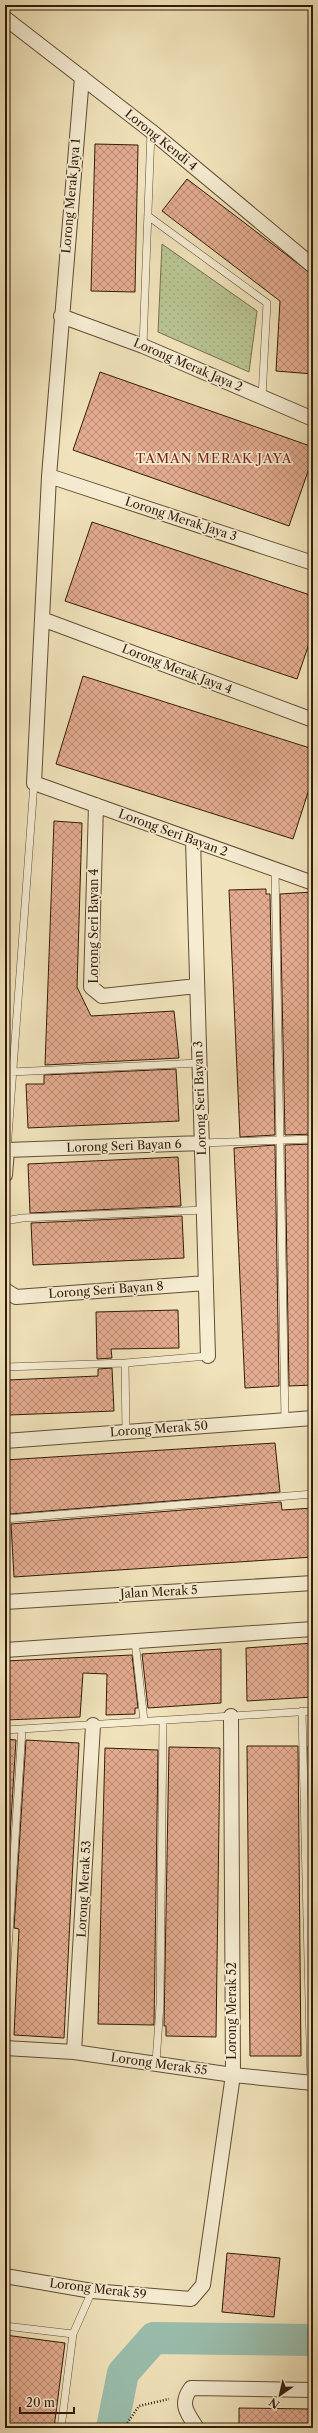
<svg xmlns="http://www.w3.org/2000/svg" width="318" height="2433" font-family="'Libre Caslon Text',serif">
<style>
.grass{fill:url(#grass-dots);stroke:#756f4c}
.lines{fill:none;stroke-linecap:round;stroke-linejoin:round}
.river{stroke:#9abead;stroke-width:32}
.building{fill:url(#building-cross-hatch);stroke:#321b08}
.lane-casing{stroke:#624d34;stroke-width:8}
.street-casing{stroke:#624d34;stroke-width:16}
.path{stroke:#321b08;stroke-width:2.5;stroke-dasharray:1 2;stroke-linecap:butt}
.lane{stroke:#f5ecd2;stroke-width:7}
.street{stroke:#f5ecd2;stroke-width:14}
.labels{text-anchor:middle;stroke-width:3.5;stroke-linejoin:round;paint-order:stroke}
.street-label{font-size:12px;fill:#321b08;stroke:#f5ecd2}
.neighbourhood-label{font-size:13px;letter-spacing:1px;fill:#7a1f14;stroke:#f5ecd2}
</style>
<defs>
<pattern id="grass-dots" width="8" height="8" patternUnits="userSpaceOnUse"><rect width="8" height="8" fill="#b8c391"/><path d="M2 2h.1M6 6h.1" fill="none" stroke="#9fa77c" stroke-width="1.8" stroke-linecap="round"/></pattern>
<pattern id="building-cross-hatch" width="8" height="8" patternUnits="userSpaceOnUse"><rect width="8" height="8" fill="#e3ab8f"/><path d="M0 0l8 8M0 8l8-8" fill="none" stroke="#b98a73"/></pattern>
</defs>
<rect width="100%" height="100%" fill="#f0e2ba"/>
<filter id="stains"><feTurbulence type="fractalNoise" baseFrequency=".005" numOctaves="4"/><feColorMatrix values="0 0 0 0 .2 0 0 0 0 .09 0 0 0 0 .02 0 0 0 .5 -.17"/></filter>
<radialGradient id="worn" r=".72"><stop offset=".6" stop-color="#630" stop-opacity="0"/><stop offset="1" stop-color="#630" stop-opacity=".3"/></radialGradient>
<path class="grass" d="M162 244 257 311 249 372 158 332Z"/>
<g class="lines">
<path class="river" d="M112 2428 123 2373 154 2338 313 2340"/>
</g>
<path class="building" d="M95 144 138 145 135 292 91 291Z
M187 179 313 275V374L276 371 280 301 162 211Z
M100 372 313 447V457L289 526 73 450Z
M92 522 313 596V632L297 679 65 601Z
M83 676 313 749V777L293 839 56 764Z
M54 821 82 823 77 987 91 1016 174 1011 179 1058 45 1065Z
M266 889V894H270L275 1135 240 1137 229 890Z
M313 892V1134L285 1135 280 894Z
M176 1069 179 1121 28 1128 26 1084H44V1075Z
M313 1144V1385L289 1386 285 1145Z
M275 1145 279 1386 245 1388 234 1148Z
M178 1157 181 1206 30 1213 28 1164Z
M182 1216 184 1258 33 1265 31 1223Z
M178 1310 179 1348 111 1349 112 1358 97 1359 96 1312Z
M112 1368 114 1411 9 1415 8 1380 98 1376V1369Z
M275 1443 280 1492 10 1514 5 1460Z
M281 1502 282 1510 313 1508V1557L14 1577 11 1524Z
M313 1643V1697L247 1701 246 1648Z
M221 1649V1703L148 1708 142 1654Z
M132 1655 138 1708H135V1714L106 1715 107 1674 83 1673 80 1717 5 1720V1661Z
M5 1739 16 1740 5 1917Z
M26 1740 79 1743 64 2038 14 2035 19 1929 14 1928Z
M247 1746H298L301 2056H250Z
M308 1746H313V1854H310Z
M169 1747 220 1748 216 2037 166 2036V2026H164Z
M105 1748 158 1750 154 2025 98 2024Z
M227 2253 280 2258 274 2317 222 2312Z
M5 2335 65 2343 54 2428H5Z
M239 2408 313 2409V2428H239Z"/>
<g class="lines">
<defs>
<path id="lane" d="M148 216 267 303 262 397
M143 346 151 131
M275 870 285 1420
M11 1072 199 1063
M202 1143 313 1139
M7 1150 34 783
M5 1221 22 1218 204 1210
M125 1363 126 1432
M5 1367 125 1363 208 1356
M5 1519 313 1494
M135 1641 144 1721
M302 1711 311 2083
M5 1730 313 1711
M5 1996 22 1729
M156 2062 160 2005 163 1720
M5 2326 73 2334
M61 2428 73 2334 92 2291"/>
<path id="street" d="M5 18 151 131 313 266
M82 77 49 476 34 783 313 883
M61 316 143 346 313 419
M49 476 313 563
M42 619 313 720
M96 805 91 987 102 996 197 986
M193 840 208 1356
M5 1175 7 1150 202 1143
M5 1290 16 1297 206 1283
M5 1441 313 1418
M5 1602 313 1583
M5 1650 313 1629
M5 2048 74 2052 233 2075 313 2083
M74 2052 93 1725
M5 2276 92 2291 191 2299 203 2285 233 2075 231 1716
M197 2428C187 2413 179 2404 191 2388L313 2390"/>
</defs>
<use href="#lane" class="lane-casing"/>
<use href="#street" class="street-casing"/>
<path class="path" d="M124 2428 139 2406 169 2399"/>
<use href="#lane" class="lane"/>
<use href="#street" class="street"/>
</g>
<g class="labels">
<g class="street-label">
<text transform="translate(161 140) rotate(39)" y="4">Lorong Kendi 4</text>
<text transform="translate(71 196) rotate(-85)" y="4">Lorong Merak Jaya 1</text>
<text transform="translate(188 365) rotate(23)" y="4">Lorong Merak Jaya 2</text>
<text transform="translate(181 519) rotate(18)" y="4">Lorong Merak Jaya 3</text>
<text transform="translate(177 669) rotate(21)" y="4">Lorong Merak Jaya 4</text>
<text transform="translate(173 833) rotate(20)" y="4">Lorong Seri Bayan 2</text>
<text transform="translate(94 926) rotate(-90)" y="4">Lorong Seri Bayan 4</text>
<text transform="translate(200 1098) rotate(-92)" y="4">Lorong Seri Bayan 3</text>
<text transform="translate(124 1146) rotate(-2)" y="4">Lorong Seri Bayan 6</text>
<text transform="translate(106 1290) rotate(-4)" y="4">Lorong Seri Bayan 8</text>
<text transform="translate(159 1429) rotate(-4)" y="4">Lorong Merak 50</text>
<text transform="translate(159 1592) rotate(-3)" y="4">Jalan Merak 5</text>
<text transform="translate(84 1889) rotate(-87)" y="4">Lorong Merak 53</text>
<text transform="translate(232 2011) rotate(-90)" y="4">Lorong Merak 52</text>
<text transform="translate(159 2064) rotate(8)" y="4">Lorong Merak 55</text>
<text transform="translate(98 2289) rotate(7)" y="4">Lorong Merak 59</text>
</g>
<g class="neighbourhood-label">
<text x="214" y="463">TAMAN MERAK JAYA</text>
</g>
</g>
<rect width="318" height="2433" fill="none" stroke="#f0e2ba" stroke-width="20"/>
<rect x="6" y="6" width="306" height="2421" fill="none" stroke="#321b08" stroke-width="2"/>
<rect x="10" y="10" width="298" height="2413" fill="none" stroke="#321b08"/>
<g transform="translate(280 2395) rotate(214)" stroke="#f5ecd2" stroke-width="3" paint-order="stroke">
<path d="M0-3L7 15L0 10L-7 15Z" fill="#321b08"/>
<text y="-6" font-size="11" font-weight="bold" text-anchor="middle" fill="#321b08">N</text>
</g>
<path d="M20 2407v6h54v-6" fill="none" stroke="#321b08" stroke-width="2"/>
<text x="26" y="2407" font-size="12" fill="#321b08" stroke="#f5ecd2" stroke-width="3" paint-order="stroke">20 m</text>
<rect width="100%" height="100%" filter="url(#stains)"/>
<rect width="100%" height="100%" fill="url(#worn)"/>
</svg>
